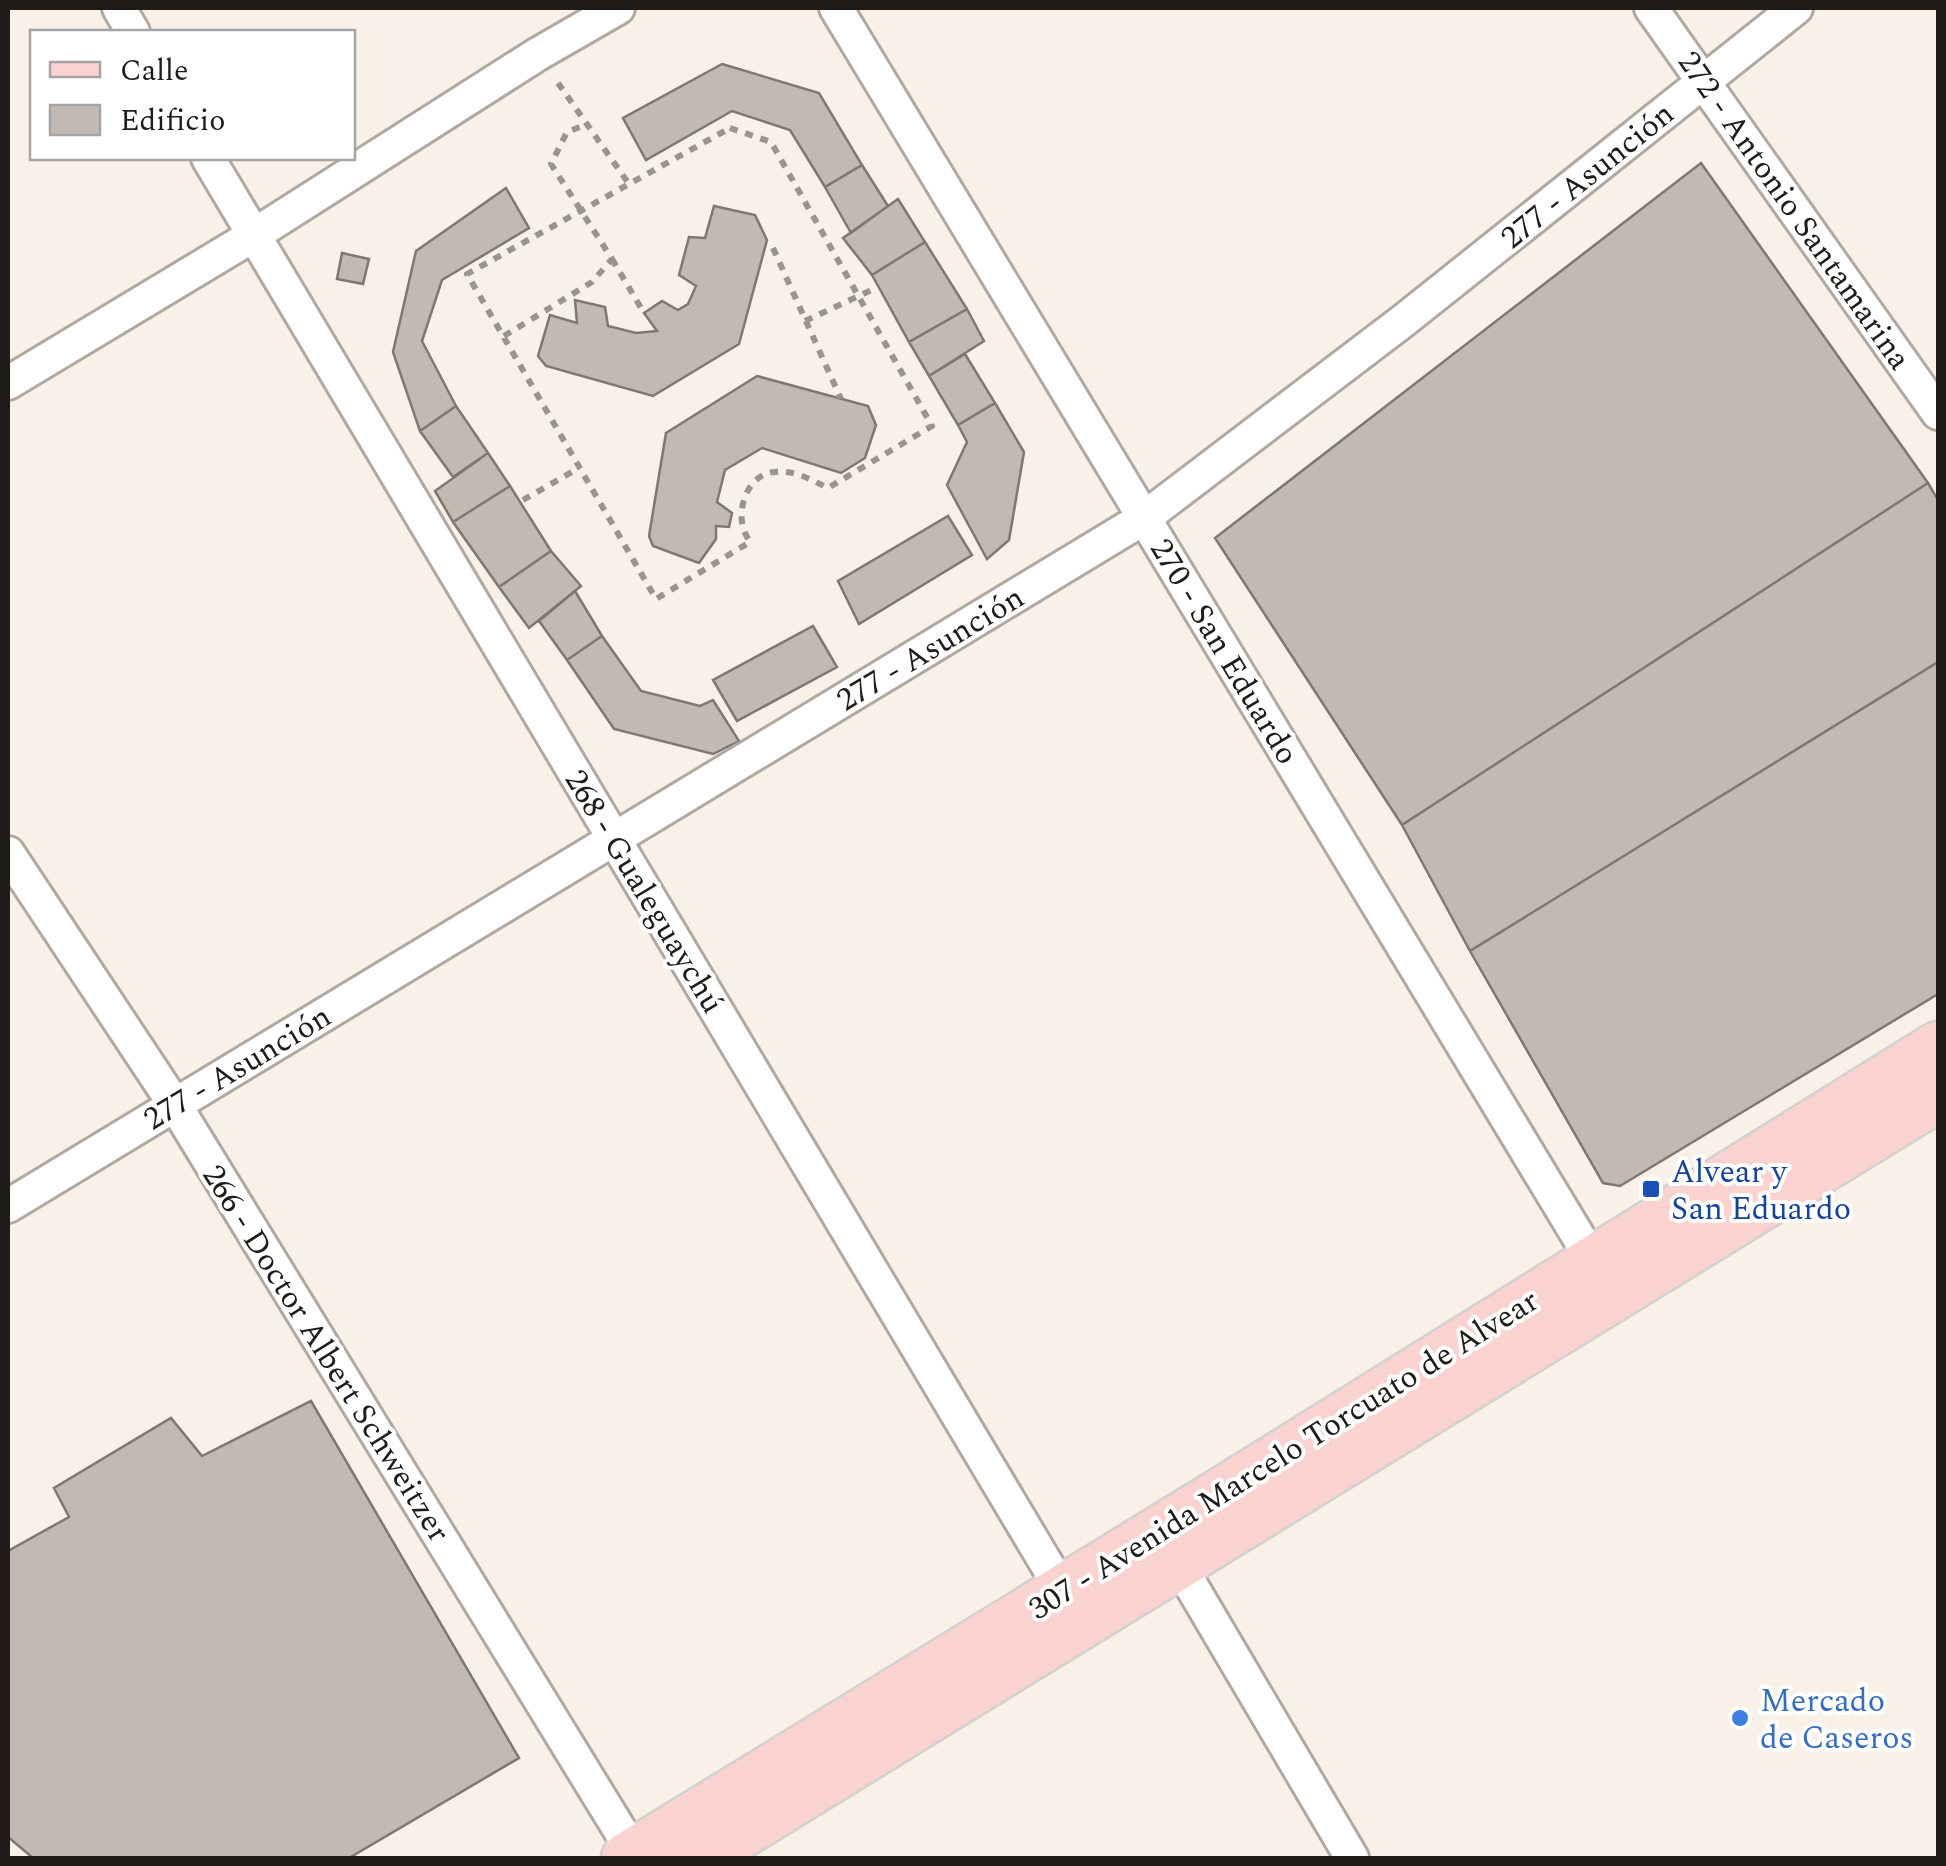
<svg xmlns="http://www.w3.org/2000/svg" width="1946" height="1866" font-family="Spectral,serif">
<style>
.building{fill:#c2b9b3;stroke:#7f7771;stroke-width:2.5}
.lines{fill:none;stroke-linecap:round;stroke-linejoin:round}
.minor-casing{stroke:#b0a8a1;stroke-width:38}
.primary-casing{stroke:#d2d1d1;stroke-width:55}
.path{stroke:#9a938e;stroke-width:6;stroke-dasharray:8 8;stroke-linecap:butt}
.minor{stroke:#fff;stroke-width:32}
.primary{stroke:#fad3d1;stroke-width:50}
.transit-dot{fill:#1a4fb4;stroke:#fff;stroke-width:4}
.shop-dot{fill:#3f7fe0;stroke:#fff;stroke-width:4}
.labels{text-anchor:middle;stroke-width:8;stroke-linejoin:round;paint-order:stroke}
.street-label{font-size:32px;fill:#1e1b19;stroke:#fff}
.transit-label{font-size:32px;fill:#164399;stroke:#fff;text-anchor:start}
.shop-label{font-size:32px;fill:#366cbe;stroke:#fff;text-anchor:start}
</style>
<rect width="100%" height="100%" fill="#f9f0e8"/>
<path class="building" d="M722 64 819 93 862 165 825 187 790 130 732 111 646 160 623 118Z
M1701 163 1928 483 1402 825 1215 538Z
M862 165 888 206 851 233 825 187Z
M506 188 529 228 442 280 422 341 456 406 420 431 393 352 416 251Z
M898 199 925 242 872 275 843 238Z
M714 206 755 215 767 240 739 344 653 396 546 366 538 356 550 315 577 323 575 300 605 307 608 326 636 333 657 331 644 313 662 301 678 310 688 304 696 286 679 275 689 237 705 238Z
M925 242 967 309 909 342 872 275Z
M342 253 369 259 363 284 337 279Z
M967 309 984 341 929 376 909 342Z
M965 354 995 403 958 425 929 376Z
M757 376 868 406 876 425 865 458 841 473 762 448 725 470 717 502 732 513 729 527 716 526V539L699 563 653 546 649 536 666 433Z
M995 403 1024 452 1009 540 987 559 947 485 967 442 958 425Z
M456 406 488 453 453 477 420 431Z
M488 453 510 486 453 522 435 491Z
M1928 483 1938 500V662L1470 951 1402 825Z
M510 486 551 551 499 587 453 522Z
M948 516 972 555 859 624 838 581Z
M551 551 581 586 529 628 499 587Z
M575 591 602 636 567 660 539 621Z
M813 626 837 667 737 721 713 680Z
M602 636 641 691 700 706 713 700 739 741 713 754 614 729 567 660Z
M1938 662V994L1620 1186 1603 1183 1470 951Z
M311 1401 519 1758 349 1858H33L8 1837V1551L69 1517 54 1488 171 1418 202 1456Z"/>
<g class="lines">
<defs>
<path id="minor" d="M119 8 133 32
M836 8 1604 1279
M1651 8 1938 413
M208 158 1071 1605
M8 383 254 235 538 54 618 8
M8 853 175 1105 637 1858
M8 1206 1144 518 1403 321 1796 8
M1169 1548 1352 1858"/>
<path id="primary" d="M627 1858 1222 1493 1938 1047
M700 1858 1938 1096"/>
</defs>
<use href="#minor" class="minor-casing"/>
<use href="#primary" class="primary-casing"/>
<path class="path" d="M558 83 629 184
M730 128 771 142 932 426 828 488C812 480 795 470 775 472 750 473 737 505 743 527 744 532 747 537 750 542L656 599 467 274Z
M773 248 841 399
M612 259 644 313
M805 321 876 288
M504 336 592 282 612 259 551 164 567 132 587 124
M523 500 579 468"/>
<use href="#minor" class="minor"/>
<use href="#primary" class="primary"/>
</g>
<rect class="transit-dot" x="1641" y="1179" width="20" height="20" rx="5"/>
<circle class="shop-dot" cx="1740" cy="1718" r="10"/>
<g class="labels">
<g class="street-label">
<text transform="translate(1587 175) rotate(-39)" y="11">277 - Asunción</text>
<text transform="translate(1795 210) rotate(55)" y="11">272 - Antonio Santamarina</text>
<text transform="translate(930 648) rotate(-31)" y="11">277 - Asunción</text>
<text transform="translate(1225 651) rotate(59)" y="11">270 - San Eduardo</text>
<text transform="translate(645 891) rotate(59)" y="11">268 - Gualeguaychú</text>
<text transform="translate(237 1067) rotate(-31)" y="11">277 - Asunción</text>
<text transform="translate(327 1353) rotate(58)" y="11">266 - Doctor Albert Schweitzer</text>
<text transform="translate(1283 1454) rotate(-32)" y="11">307 - Avenida Marcelo Torcuato de Alvear</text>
</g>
<g class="transit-label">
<text x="1671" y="1182">Alvear y<tspan x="1671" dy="37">San Eduardo</tspan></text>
</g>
<g class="shop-label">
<text x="1760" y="1711">Mercado<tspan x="1760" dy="37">de Caseros</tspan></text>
</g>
</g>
<rect width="1946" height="1866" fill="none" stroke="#1e1b19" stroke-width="20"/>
<rect x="30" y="30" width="325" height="130" fill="#ffffff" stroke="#a5a4a3" stroke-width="2.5"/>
<rect x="50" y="62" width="50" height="15" fill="#fad3d1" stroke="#a5a4a3" stroke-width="2.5"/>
<text x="120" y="80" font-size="30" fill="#1e1b19">Calle</text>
<rect x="50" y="105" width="50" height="30" fill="#c2b9b3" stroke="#a5a4a3" stroke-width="2.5"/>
<text x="120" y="130" font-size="30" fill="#1e1b19">Edificio</text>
</svg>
